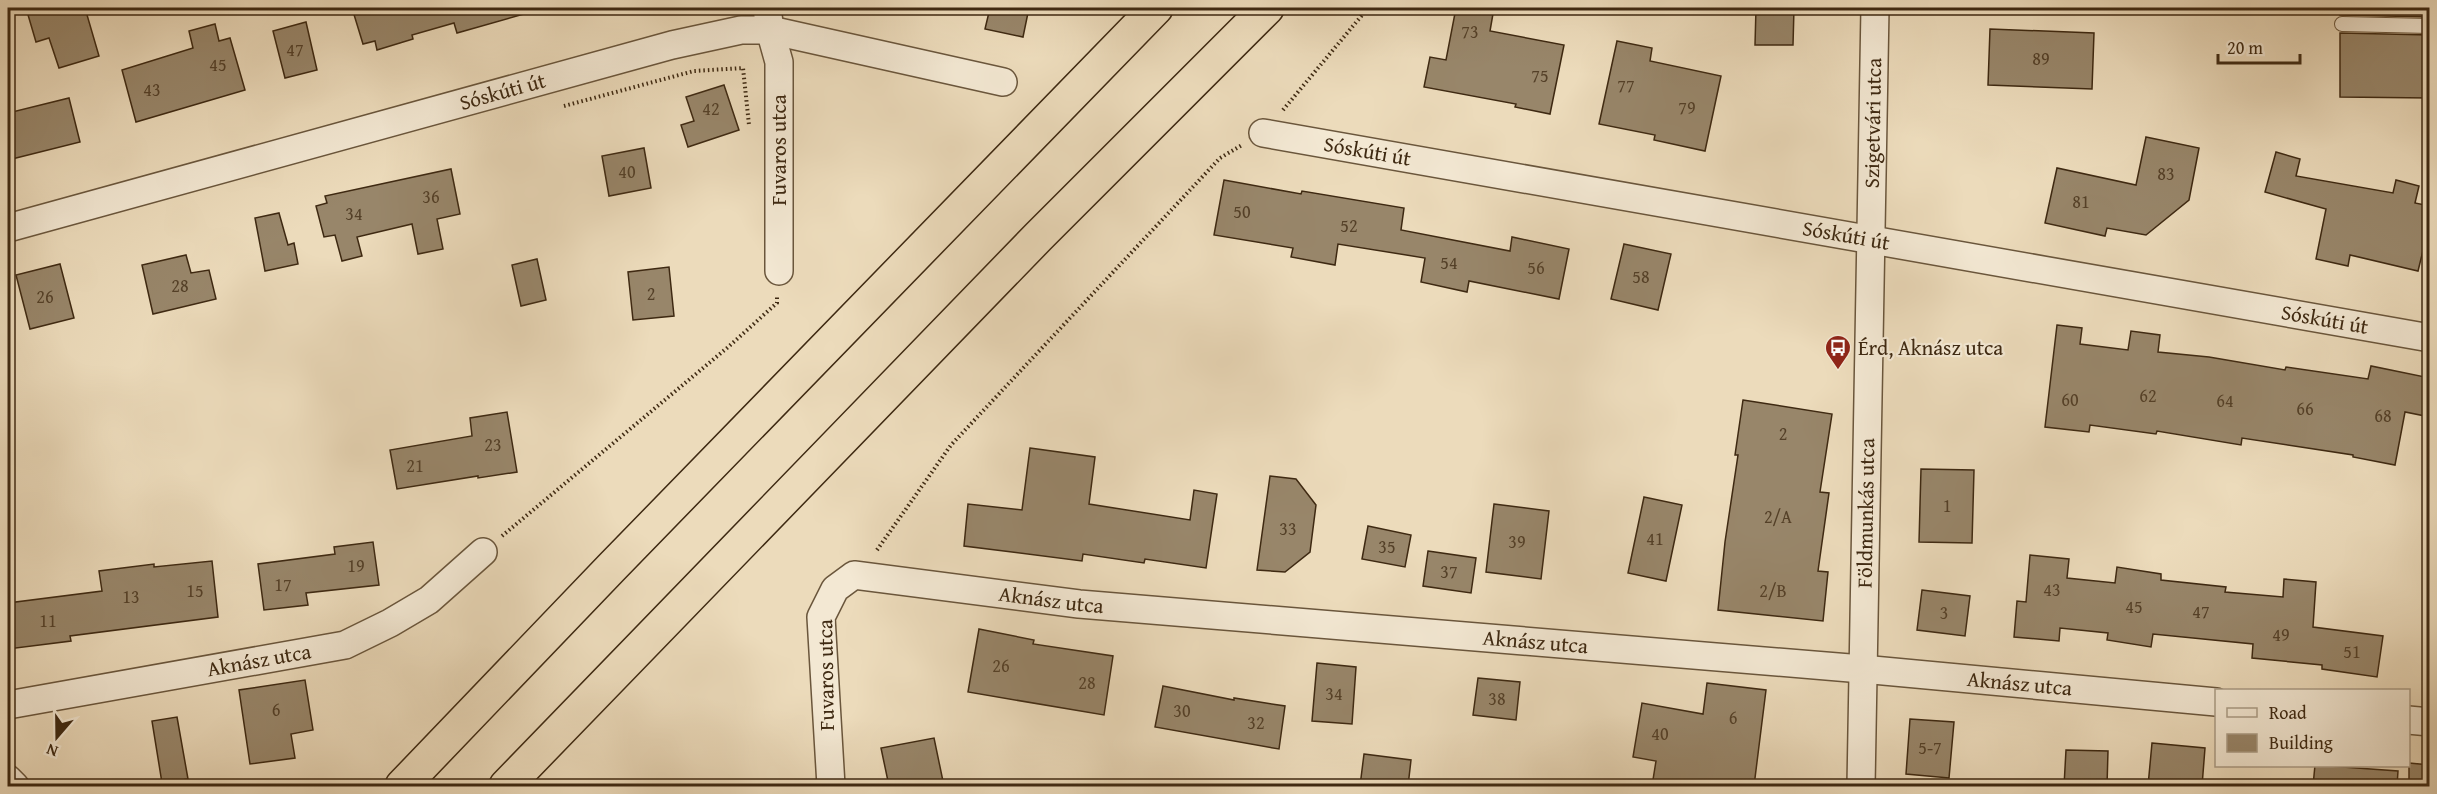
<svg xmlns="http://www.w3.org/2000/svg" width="2437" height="794" font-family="'Gentium Book Plus',serif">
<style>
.building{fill:#98866a;stroke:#3e2912;stroke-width:1.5}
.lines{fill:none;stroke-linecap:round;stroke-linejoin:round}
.lane-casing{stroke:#6a563c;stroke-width:16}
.street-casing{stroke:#6a563c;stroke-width:30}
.highway-casing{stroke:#3e2912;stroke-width:36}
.path{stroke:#3e2912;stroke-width:4;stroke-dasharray:1.5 3;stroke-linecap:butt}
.lane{stroke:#f3e8d3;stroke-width:14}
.street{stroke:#f3e8d3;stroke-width:27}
.highway{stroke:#ecdbbb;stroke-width:33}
.labels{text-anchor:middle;stroke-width:4.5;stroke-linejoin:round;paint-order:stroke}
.number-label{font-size:18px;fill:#544028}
.street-label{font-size:21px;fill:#3e2912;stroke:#f3e8d3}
.poi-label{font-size:21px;fill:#3e2912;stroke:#f3e8d3;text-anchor:start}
</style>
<rect width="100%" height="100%" fill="#ecdbbb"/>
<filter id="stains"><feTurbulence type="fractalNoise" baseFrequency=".00333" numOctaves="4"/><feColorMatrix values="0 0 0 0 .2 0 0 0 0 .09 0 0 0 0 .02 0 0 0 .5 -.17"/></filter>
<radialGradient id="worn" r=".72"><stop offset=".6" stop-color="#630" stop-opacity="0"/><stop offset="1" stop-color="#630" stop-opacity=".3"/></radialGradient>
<path class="building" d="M26 8H85L99 56 59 68 49 38 36 42Z
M352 8H523L524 14 457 33 454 23 412 35 413 39 377 50 375 41 363 44Z
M990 8H1029L1023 37 985 29Z
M1456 8H1494L1490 31 1564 45 1550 114 1515 107 1516 104 1424 87 1430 57 1446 60Z
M1756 8H1794L1793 45H1755Z
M2340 8H2430V17L2340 15Z
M306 22 317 70 285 78 273 31Z
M215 24 219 41 230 38 245 90 136 122 122 70 193 48 189 31Z
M1990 29 2094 33 2092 89 1988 85Z
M2340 33 2430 35V98L2340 97Z
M1617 41 1652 48 1650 61 1721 76 1705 151 1654 140 1655 135 1599 124Z
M724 85 739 130 688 147 681 125 694 121 686 97Z
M69 98 80 142 8 160V113Z
M2146 137 2199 148 2189 200 2146 235 2107 228 2105 236 2045 223 2057 168 2136 185Z
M644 148 651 188 609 196 602 156Z
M2276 152 2300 159 2296 176 2393 193 2396 180 2419 186 2415 203 2430 206V222L2418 271 2350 255 2348 266 2316 259 2326 209 2265 192Z
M451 169 460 214 437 219 443 249 418 254 412 224 357 237 362 256 342 261 335 235 324 237 316 206 327 203 325 196Z
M1224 180 1301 194 1302 191 1404 208 1401 230 1510 251 1512 237 1569 249 1559 299 1469 281 1467 292 1421 282 1425 258 1338 244 1335 265 1291 257 1293 248 1214 235Z
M279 213 288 245 294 243 298 264 265 271 255 218Z
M1624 244 1671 254 1658 310 1611 299Z
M186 255 191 273 209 270 216 299 153 314 142 265Z
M537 259 546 300 521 306 512 265Z
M60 264 74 318 30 329 16 275Z
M669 267 674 316 633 320 628 272Z
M2057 325 2082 328 2080 344 2128 350 2131 331 2160 335 2158 352 2209 357 2285 370 2286 367 2368 379 2371 366 2430 378V417L2405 412 2395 465 2353 457V455L2242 438 2241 445 2157 431 2156 434 2090 425 2089 432 2045 427Z
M1743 400 1832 414 1820 492 1829 493 1818 571 1828 572 1823 621 1718 610 1725 542 1738 455H1735Z
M507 412 517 472 478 478V476L397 489 390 450 472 436 470 418Z
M1030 448 1095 457 1089 504 1190 520 1194 490 1217 494 1206 568 1145 559 1144 563 1083 554 1082 561 964 546 968 504 1022 510Z
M1921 469 1974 470 1972 543 1919 542Z
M1270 476 1296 479 1316 505 1310 552 1285 572 1257 570Z
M1644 497 1682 505 1666 581 1628 573Z
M1494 504 1549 511 1541 579 1486 572Z
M1368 526 1411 535 1405 567 1362 559Z
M373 542 379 585 306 593 308 605 264 610 258 564 335 554 334 547Z
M1428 551 1476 558 1471 593 1423 586Z
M2030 555 2069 559 2067 578 2115 583 2117 567 2161 574V580L2226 587 2225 592 2283 597 2284 579 2316 582 2313 627 2383 636 2377 677 2322 669V665L2252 658 2253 644 2153 634 2151 647 2107 640 2108 633 2060 628 2059 641 2014 637 2017 601 2026 602Z
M212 561 218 617 70 636 71 641 8 649V603L102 591 99 571 154 564V567Z
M1922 590 1970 596 1965 636 1917 630Z
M979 629 1034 640 1033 644 1113 656 1104 715 968 692Z
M1317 663 1356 667 1352 724 1312 721Z
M1478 678 1520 682 1516 720 1473 715Z
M305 680 313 730 291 734 295 758 250 764 239 690Z
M1707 683 1766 690 1754 786H1652L1656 761 1633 757 1642 703 1703 714Z
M1163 686 1234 700V698L1285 706 1279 749 1155 727Z
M177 717 188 779 162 783 152 721Z
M1910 719 1954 722 1949 778 1906 774Z
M934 738 944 786H889L881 748Z
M2152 743 2205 748 2202 786H2148Z
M2066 750 2108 751 2107 786H2064Z
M1364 754 1411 760 1408 786H1360Z
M2409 763 2430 765V786H2409Z
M2315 765 2398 771 2397 786H2313Z"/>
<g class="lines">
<defs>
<path id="lane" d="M2342 24 2430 26"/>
<g id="street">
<path d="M767 8 770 30 779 62V271"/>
<path id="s1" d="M1263 133 2430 338"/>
<path id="s2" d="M8 228 672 45 741 30H770L1003 82"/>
<path id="s3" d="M8 705 345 645 390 623 429 600 483 552"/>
<path d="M2408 720 2430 722"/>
<path d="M8 779 15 786"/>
<path id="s4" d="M831 786 821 617 835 589 854 575 1079 604 1862 669 2216 702"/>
<path id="s5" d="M1861 786 1875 8"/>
</g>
<path id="highway" d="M402 786 611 568 1156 8
M506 786 1038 237 1267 8"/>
</defs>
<use href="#lane" class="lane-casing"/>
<use href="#street" class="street-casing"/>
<use href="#highway" class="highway-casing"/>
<path class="path" d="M564 106 694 71 743 68 749 125
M1283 110 1368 8
M502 536 727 348 777 303V295
M877 550 951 445 1220 158 1242 145"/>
<use href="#lane" class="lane"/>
<use href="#street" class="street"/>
<use href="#highway" class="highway"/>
</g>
<defs>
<symbol id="bus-pin" viewBox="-11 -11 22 30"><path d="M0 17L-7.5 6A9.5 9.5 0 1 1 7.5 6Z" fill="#8f2418" stroke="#f3e8d3"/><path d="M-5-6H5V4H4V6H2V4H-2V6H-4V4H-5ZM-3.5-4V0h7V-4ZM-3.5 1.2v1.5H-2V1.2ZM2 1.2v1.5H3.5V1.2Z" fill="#fff"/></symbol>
</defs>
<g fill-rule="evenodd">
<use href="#bus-pin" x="1823" y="333" width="30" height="40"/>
</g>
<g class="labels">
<g class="number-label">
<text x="1470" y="38">73</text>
<text x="295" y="56">47</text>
<text x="2041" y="65">89</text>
<text x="218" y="71">45</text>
<text x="1540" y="82">75</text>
<text x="1626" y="92">77</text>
<text x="152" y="96">43</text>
<text x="1687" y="114">79</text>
<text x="711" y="115">42</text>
<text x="627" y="178">40</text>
<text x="2166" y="180">83</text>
<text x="431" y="203">36</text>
<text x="2081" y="208">81</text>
<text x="1242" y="218">50</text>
<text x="354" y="220">34</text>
<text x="1349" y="232">52</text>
<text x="1449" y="269">54</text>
<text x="1536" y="274">56</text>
<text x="1641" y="283">58</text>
<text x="180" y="292">28</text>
<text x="651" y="300">2</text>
<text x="45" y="303">26</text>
<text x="2148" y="402">62</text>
<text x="2070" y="406">60</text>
<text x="2225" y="407">64</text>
<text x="2305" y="415">66</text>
<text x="2383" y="422">68</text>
<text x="1783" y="440">2</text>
<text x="493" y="451">23</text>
<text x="415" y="472">21</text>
<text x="1947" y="512">1</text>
<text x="1778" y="523">2/A</text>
<text x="1288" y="535">33</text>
<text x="1655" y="545">41</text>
<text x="1517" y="548">39</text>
<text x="1387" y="553">35</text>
<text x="356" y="572">19</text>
<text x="1449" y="578">37</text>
<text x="283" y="591">17</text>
<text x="2052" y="596">43</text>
<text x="195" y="597">15</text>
<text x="1773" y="597">2/B</text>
<text x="131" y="603">13</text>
<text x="2134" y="613">45</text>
<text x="2201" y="618">47</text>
<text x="1944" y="619">3</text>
<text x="48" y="627">11</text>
<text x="2281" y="641">49</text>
<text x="2352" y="658">51</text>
<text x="1001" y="672">26</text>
<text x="1087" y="689">28</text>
<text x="1334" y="700">34</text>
<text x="1497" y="705">38</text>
<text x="276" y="716">6</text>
<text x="1182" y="717">30</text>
<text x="1733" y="724">6</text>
<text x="1256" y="729">32</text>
<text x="1660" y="740">40</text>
<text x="1930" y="754">5-7</text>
</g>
<g class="street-label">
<text dy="7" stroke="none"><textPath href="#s2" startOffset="513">Sóskúti út</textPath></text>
<text dy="7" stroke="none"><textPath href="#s5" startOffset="663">Szigetvári utca</textPath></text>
<text transform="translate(779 150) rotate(-90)" y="7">Fuvaros utca</text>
<text dy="7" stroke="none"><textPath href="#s1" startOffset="106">Sóskúti út</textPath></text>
<text dy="7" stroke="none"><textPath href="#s1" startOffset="592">Sóskúti út</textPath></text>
<text dy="7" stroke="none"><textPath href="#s1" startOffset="1078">Sóskúti út</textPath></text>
<text dy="7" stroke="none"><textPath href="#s5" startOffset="273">Földmunkás utca</textPath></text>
<text dy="7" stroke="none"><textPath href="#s4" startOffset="423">Aknász utca</textPath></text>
<text dy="7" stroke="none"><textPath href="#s4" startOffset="909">Aknász utca</textPath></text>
<text dy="7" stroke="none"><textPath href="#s3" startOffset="255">Aknász utca</textPath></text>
<text transform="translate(826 675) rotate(-91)" y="7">Fuvaros utca</text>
<text dy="7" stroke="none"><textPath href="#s4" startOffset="1395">Aknász utca</textPath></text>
</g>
<g class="poi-label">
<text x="1858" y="355">Érd, Aknász utca</text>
</g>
</g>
<rect width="2437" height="794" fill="none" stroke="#ecdbbb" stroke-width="30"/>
<rect x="9" y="9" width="2419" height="776" fill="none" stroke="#3e2912" stroke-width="3"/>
<rect x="15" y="15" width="2407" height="764" fill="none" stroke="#3e2912" stroke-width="1.5"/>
<rect x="2215" y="689" width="195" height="78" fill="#f3e8d3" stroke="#ab9c86" stroke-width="1.5"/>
<rect x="2227" y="708" width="30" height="9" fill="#f3e8d3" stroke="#ab9c86" stroke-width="1.5"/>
<text x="2269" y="719" font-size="18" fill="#3e2912">Road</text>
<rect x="2227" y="734" width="30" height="18" fill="#98866a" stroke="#ab9c86" stroke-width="1.5"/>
<text x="2269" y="749" font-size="18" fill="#3e2912">Building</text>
<g transform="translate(57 737) rotate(200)" stroke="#f3e8d3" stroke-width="4.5" paint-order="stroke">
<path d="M0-4.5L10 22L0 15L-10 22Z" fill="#3e2912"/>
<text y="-9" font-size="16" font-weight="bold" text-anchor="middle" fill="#3e2912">N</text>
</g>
<path d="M2218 54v9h82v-9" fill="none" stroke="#3e2912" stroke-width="3"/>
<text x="2227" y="54" font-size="18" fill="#3e2912" stroke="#f3e8d3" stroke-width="4.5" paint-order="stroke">20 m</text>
<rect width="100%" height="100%" filter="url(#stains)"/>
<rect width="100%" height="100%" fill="url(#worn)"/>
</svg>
